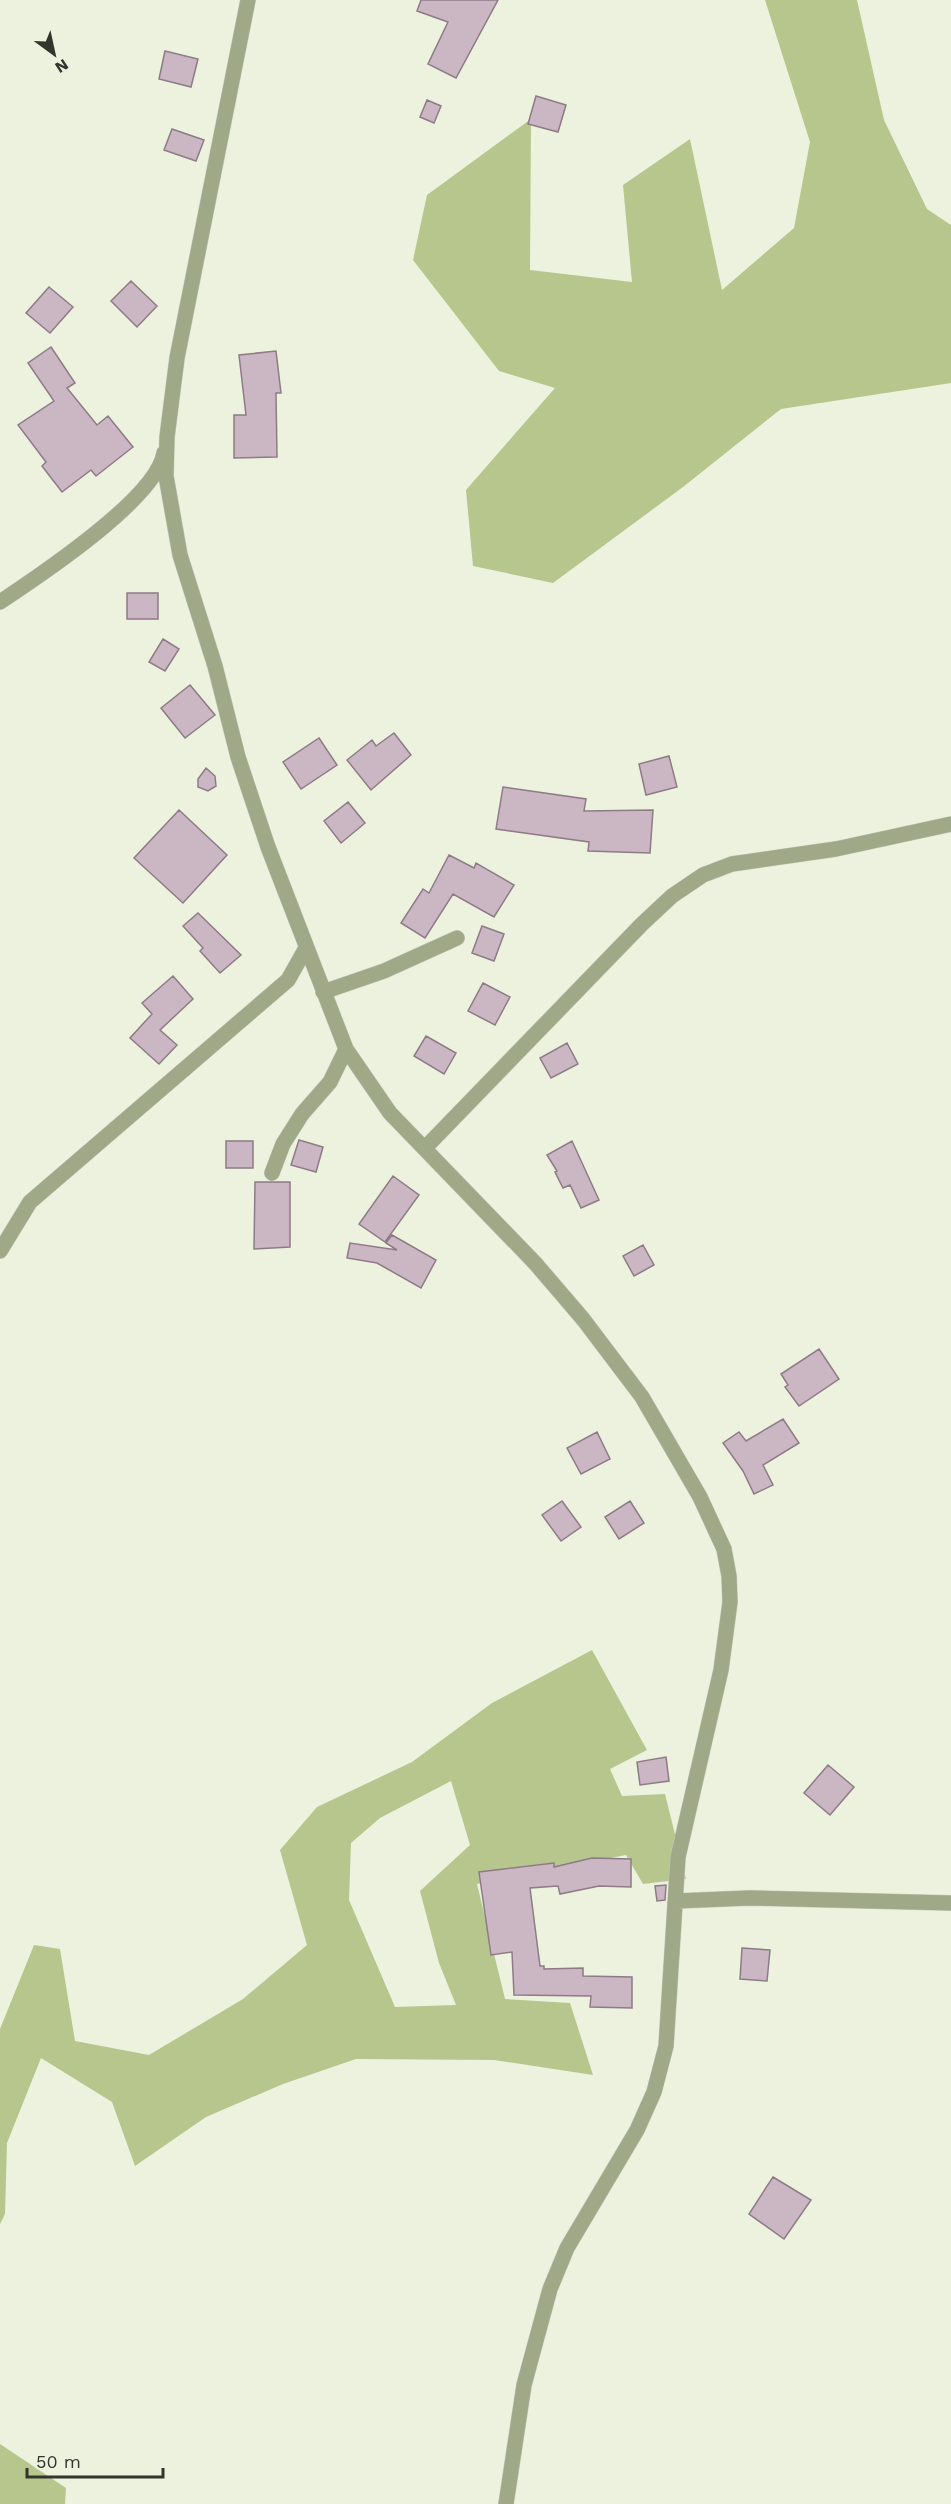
<svg xmlns="http://www.w3.org/2000/svg" width="951" height="2504" font-family="'Work Sans',sans-serif">
<style>
.green{fill:#b6c68d;fill-rule:evenodd}
.building{fill:#cbb7c3;stroke:#8d7b86;stroke-width:1.5}
.lines{fill:none;stroke-linecap:round;stroke-linejoin:round}
.minor-casing{stroke:#c7ccbb;stroke-width:16}
.minor{stroke:#9fa988;stroke-width:15}
</style>
<rect width="100%" height="100%" fill="#ecf2de"/>
<path class="green" d="M765 0H857L884 120 927 209 951 225V383L781 409 683 487 553 583 473 566 466 490 555 388 499 371 413 260 427 195 531 119 530 270 632 282 623 185 690 139 722 290 794 228 810 142Z
M592 1650 647 1750 610 1769 622 1796 665 1794 686 1879 643 1884 626 1855 477 1884 505 1999 570 2003 593 2075 494 2060 356 2059 283 2084 206 2117 135 2166 112 2102 41 2058 7 2143 5 2214 0 2224V2029L34 1945 60 1949 75 2041 149 2055 243 1999 307 1945 280 1850 317 1807 412 1762 492 1703ZM451 1781 470 1845 420 1891 439 1963 456 2005 395 2007 349 1900 351 1843 380 1818Z
M0 2444 66 2488 65 2504H0Z"/>
<path class="building" d="M421 0H498L456 78 428 64 448 22 417 11Z
M165 51 198 59 191 87 159 79Z
M536 96 566 105 558 132 528 124Z
M427 100 441 106 434 123 420 117Z
M172 129 204 140 196 161 164 150Z
M131 281 157 306 137 327 111 301Z
M49 287 73 307 50 333 26 313Z
M51 347 75 383 67 388 97 425 108 416 133 447 96 476 91 470 62 492 42 466 46 462 18 425 54 401 28 363Z
M276 351 281 393H276L277 457 234 458V415H246L239 355Z
M127 593H158V619H127Z
M163 639 179 649 165 671 149 662Z
M190 685 215 715 185 738 161 708Z
M394 733 411 755 371 790 347 760 372 740 376 746Z
M319 738 337 765 301 789 283 762Z
M669 756 677 787 646 795 639 764Z
M206 768 215 776 216 786 208 791 198 787V779Z
M503 787 586 799 584 811 653 810 650 853 588 851 589 842 496 829Z
M348 802 365 823 341 843 324 821Z
M179 810 227 855 183 903 134 858Z
M449 855 474 868 476 863 514 885 494 917 453 894 425 938 401 923 423 889 429 893Z
M198 913 241 955 220 973 200 951 203 948 183 926Z
M482 926 504 934 494 961 472 953Z
M173 976 193 999 160 1030 177 1045 159 1064 130 1038 152 1014 142 1003Z
M483 983 510 997 495 1025 468 1011Z
M426 1036 456 1053 444 1074 414 1056Z
M567 1043 578 1064 551 1078 540 1058Z
M299 1140 323 1147 316 1172 291 1165Z
M226 1141H253V1168H226Z
M572 1141 599 1200 581 1208 570 1185 563 1188 555 1172 557 1171 547 1155Z
M393 1176 419 1195 385 1242 359 1224Z
M255 1182H290V1247L254 1249Z
M392 1235 436 1260 421 1288 377 1263 347 1258 350 1243 397 1250 386 1243Z
M643 1245 654 1265 634 1276 623 1256Z
M819 1349 839 1379 799 1406 785 1387 788 1385 781 1374Z
M783 1419 799 1443 763 1465 773 1485 754 1494 743 1471 723 1443 739 1432 746 1441Z
M597 1432 610 1459 581 1474 567 1448Z
M562 1501 581 1527 561 1541 542 1515Z
M630 1501 644 1523 619 1539 605 1517Z
M666 1757 669 1781 640 1785 637 1762Z
M828 1765 854 1787 830 1815 804 1793Z
M592 1858 631 1859V1887L599 1886 560 1894 558 1886 530 1888 540 1966H544V1969L583 1968V1976L632 1977V2008L590 2007 591 1996 514 1995 512 1952 491 1955 479 1872 554 1863V1867Z
M666 1885 665 1900 657 1901 655 1886Z
M742 1948 770 1950 767 1981 740 1979Z
M773 2177 811 2200 784 2239 749 2214Z"/>
<g class="lines">
<defs>
<path id="minor" d="M248 0 177 358 167 437 166 476 180 555 215 666 238 757 268 847 346 1049 390 1113 535 1263 583 1319 642 1397 700 1497 724 1549 729 1576 730 1602 721 1670 678 1857 666 2046 654 2092 637 2130 567 2248 550 2289 524 2385 506 2504
M0 602C39 576 156 499 164 453
M323 992 384 971 457 938
M425 1148 642 924 672 896 703 875 732 864 836 849 951 824
M272 1173 283 1144 302 1114 330 1082 346 1049
M0 1251 30 1202 288 980 306 948
M676 1901 749 1898 951 1903"/>
</defs>
<use href="#minor" class="minor-casing"/>
<use href="#minor" class="minor"/>
</g>
<g transform="translate(54 54) rotate(147)" stroke="#ecf2de" stroke-width="4.5" paint-order="stroke">
<path d="M0-4.5L10 22L0 15L-10 22Z" fill="#33352d"/>
<text y="-9" font-size="16" font-weight="bold" text-anchor="middle" fill="#33352d">N</text>
</g>
<path d="M27 2468v9h136v-9" fill="none" stroke="#33352d" stroke-width="3"/>
<text x="36" y="2468" font-size="18" fill="#33352d" stroke="#ecf2de" stroke-width="4.5" paint-order="stroke">50 m</text>
</svg>
